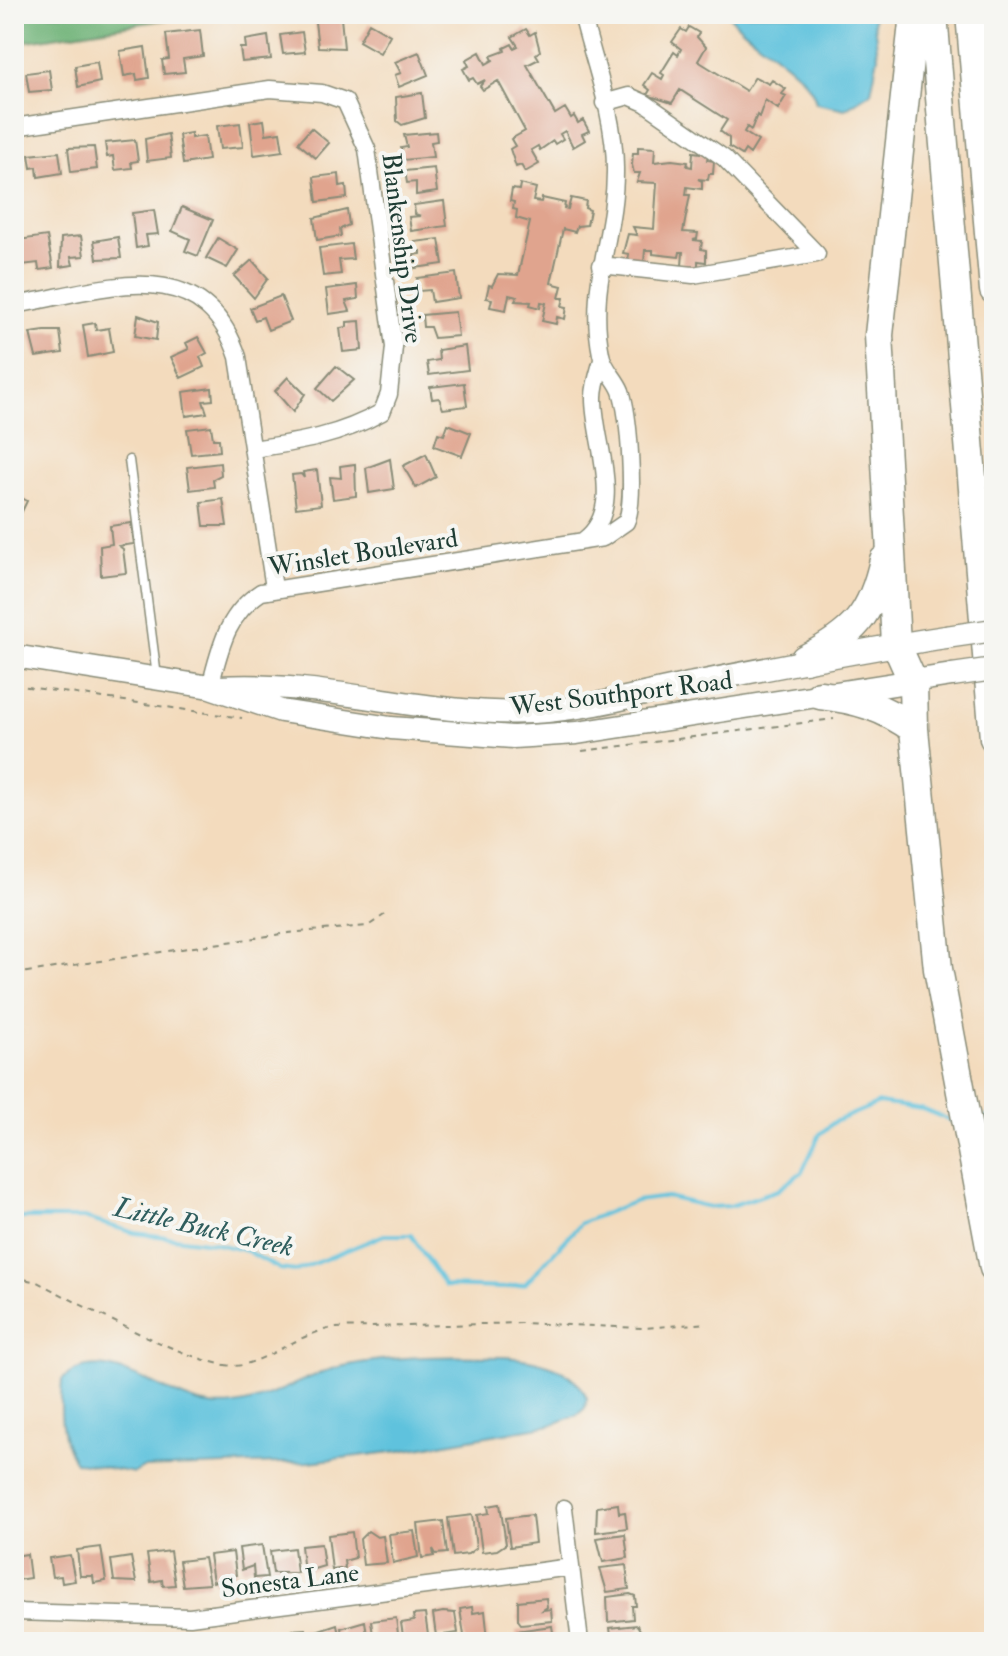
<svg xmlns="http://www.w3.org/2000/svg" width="1008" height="1656" font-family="'IM FELL Double Pica',serif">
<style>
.forest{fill:#6eb277;stroke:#467856;stroke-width:2}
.water{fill:#5fc2dd;stroke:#3f8088;stroke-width:2}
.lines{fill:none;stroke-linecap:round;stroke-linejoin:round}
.stream{stroke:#5fc2dd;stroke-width:4}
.building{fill:#e0a48e}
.lane-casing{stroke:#898c78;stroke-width:11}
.street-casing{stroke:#898c78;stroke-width:19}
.secondary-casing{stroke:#898c78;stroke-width:25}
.highway-casing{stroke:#898c78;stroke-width:31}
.path{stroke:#898c78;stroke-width:2;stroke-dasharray:6 6;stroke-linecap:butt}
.lane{stroke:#fff;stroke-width:8}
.street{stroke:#fff;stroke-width:16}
.secondary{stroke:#fff;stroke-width:22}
.highway{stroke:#fff;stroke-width:28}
.secondary-bridge-casing{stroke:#898c78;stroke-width:25;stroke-linecap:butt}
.secondary-bridge{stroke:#fff;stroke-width:22}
.labels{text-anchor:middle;stroke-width:8;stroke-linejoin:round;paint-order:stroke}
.street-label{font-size:26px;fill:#1f3d34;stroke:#f6f6f2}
.water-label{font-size:28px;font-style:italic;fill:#2f5e5e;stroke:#f6f6f2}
</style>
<rect width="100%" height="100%" fill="#f6f6f2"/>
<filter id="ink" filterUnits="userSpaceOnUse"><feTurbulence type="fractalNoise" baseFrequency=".0125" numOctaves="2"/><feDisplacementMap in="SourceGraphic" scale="16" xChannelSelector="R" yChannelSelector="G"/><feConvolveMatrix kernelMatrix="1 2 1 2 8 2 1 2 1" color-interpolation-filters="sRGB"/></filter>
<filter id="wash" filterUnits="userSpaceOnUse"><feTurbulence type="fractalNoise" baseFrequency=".006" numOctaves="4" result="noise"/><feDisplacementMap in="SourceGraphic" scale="32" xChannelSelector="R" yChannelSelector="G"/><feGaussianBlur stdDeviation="1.8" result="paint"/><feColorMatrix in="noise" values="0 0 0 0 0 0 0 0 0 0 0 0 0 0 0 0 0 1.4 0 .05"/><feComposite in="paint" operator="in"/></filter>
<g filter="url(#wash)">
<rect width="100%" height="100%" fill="#f3dbbd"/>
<path class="forest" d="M14 14H202L14 43Z"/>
<path class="water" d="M728 14H873L878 56 871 92 845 109 816 103C813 73 750 43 728 14Z
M503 1357C534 1359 574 1366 587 1398L585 1408 577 1415 551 1425 400 1451 308 1462 143 1468 134 1473 75 1462C59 1440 60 1407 62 1380 102 1340 165 1399 210 1405 258 1412 299 1375 344 1366 395 1355 451 1356 503 1357Z"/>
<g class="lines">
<path class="stream" d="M978 1121 994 1114
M14 1218H84L135 1233 213 1243 247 1251 280 1269 296 1271 384 1235H411L445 1286 504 1288 525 1284 581 1223 636 1201 667 1197 710 1207 730 1206 778 1190 802 1172 820 1134 834 1122 879 1103 922 1109 954 1122"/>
</g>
<g id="blocks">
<path class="building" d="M324 15V20L341 18 344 48 318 47 315 22 316 16Z
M369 23 390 35 380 53 359 41Z
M689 27 699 33 697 37 706 47 698 61 746 91 755 77 769 84 772 80 786 89 782 94 786 96 778 109 765 100 759 117 757 115 751 130 747 127 744 132 758 141 750 154 745 150 742 155 729 147V138L720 131 727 120 680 90 672 103 647 95 650 90 644 85 652 73 662 79 664 75 661 73 674 52 678 55 681 49 672 42 681 29 686 32Z
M526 29 530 35 535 32 540 51 536 54 539 59 527 65 555 114 565 108 571 118 574 116 578 123 583 120 589 131 582 134 585 140 573 147 565 131 560 134 563 139 555 144 553 141 540 150 538 146 531 150 539 164 525 172 521 165 516 167 510 149 515 146 511 139 525 131 498 81 483 90 480 86 485 80 477 84 473 78 469 80 463 69 469 66 466 60 480 52 486 64 493 60 491 56 505 51 504 48 512 44 514 48 518 46 512 37Z
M200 30 203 56 183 59 185 72 164 74 162 60 169 59 166 34Z
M302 32 305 52 283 54 280 35Z
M268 36 271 59 242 62 240 48H246L245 40Z
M145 47 149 78 137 80 136 74 124 76 120 51Z
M419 52 428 75 399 87 395 75 401 73 395 62Z
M97 62 100 82 78 87 75 66Z
M49 70 52 90 29 92 26 73Z
M422 93 425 118 402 125 397 121 396 97Z
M264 120 266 134 280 132 283 151 254 155 250 122Z
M240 123 243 147 220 149 217 126Z
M311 128 329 143 316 158 298 143Z
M436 132 437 141 431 142 433 157 403 160 401 148 407 147 404 135Z
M191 133V138L205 136 208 160 183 164 179 135Z
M168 134 171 158 147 161 145 139Z
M135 140 138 161 131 162 132 168 115 170 113 156 107 157 105 143Z
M94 147 97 169 71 172 68 148Z
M638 147 655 148 654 162 672 160 688 162 687 166 692 167 693 152 708 154 707 160 714 161 713 174H709L708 180 698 179 702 181V189L687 187 686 195H690L683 232 698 233 697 239 693 240 702 241 701 249 706 250V262L698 261V267L682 266 683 252H680L679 257 653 254V250H645L644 262 628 260 629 254 623 253 628 234 637 235 633 227 654 229 657 183 637 182 640 173H634L632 165 633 153H638Z
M59 152 62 173 38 177 37 167 31 168 29 155Z
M434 168 437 192 416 195V182L407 183 405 171Z
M339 174 340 186 346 185 347 198 317 202 314 177Z
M520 184 536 188 533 201 541 202 542 198 565 203 564 208 568 209 571 198 586 201 585 208 590 210 587 225 577 226 575 232 563 229 551 283 562 286 559 298H564L562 306 567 307 565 319 557 317 556 324 542 321 546 303 541 302 540 308 530 305 531 302 515 301 517 297 509 295 506 310 490 307 492 299 486 298 489 285 492 286 498 274 518 275 530 222 516 218 517 210 513 209 514 202 510 201 512 189 519 190Z
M444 201 447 226 411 231 409 217 421 216 415 214 414 205Z
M182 207 213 220 198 256 185 251 190 239 172 231Z
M154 210 158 234 146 235 148 246 136 248 132 213Z
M347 210 349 225 340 229 341 236 317 240 314 218Z
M47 236 53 268 39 270 38 263 22 265 18 240Z
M81 236 84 256 71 257 73 265 60 267 61 238Z
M118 237 121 258 97 259 94 241Z
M218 238 238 250 227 268 206 258Z
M439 239 443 264 415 268 414 255 421 254V251H415L414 242Z
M351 244 353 259 339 260 341 274 323 276 319 248Z
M252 260 268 278 254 298 234 276Z
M456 273 459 298 432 302 430 290 419 291 417 278Z
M357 285 358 299 346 301 350 311 329 314 326 289Z
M281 296 291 321 268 330 263 317 255 320 250 308Z
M455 312 458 336 434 338 430 327H423L422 315Z
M138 315 158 322 156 340 135 336Z
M360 321 362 350 343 352 340 328 347 327V322Z
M95 323 96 330 109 328 113 352 88 357 83 325Z
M45 331H60L63 353 36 357 30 333Z
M198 337 207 353 200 357 204 367 181 378 171 357 189 349 186 343Z
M465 346 468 370 429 375 427 362 439 360 438 350Z
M336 366 354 380 331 401 317 388Z
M288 377 305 394 293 412 275 391Z
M464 383 467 406 443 409 439 398 432 399 430 387Z
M212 388 213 400 203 401 207 413 186 416 183 392Z
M448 424 471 433 462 456 434 446 438 433 444 435Z
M211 426 213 439H219L220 451 191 454 187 429Z
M426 454 436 477 416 488 403 466Z
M390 459 394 489 369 493 366 468Z
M220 463 221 475 213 479 214 487 190 490 187 467Z
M355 464 356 496 333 499 330 477 341 478 340 466Z
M317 470 321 505 296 508 292 475 301 474 304 478 303 472Z
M14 494 27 501 16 524 14 523Z
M223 499 227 526H204L201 502Z
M131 523 134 544 119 546 123 549 126 573 101 576 100 546 112 544 110 526Z
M500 1504 506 1544 497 1550 482 1552 477 1515 489 1513 488 1506Z
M618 1504 619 1513 625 1512 627 1528 596 1532 597 1507Z
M472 1515 476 1548 468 1554 453 1556 448 1518Z
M532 1515 535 1543 510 1547 506 1518Z
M443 1521 447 1553 436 1554 433 1549 434 1556 422 1558 418 1524Z
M368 1531 377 1537 383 1536 387 1563 363 1565 360 1539Z
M414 1531 418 1557 393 1563 389 1534Z
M352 1532 355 1558 344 1561 345 1568 332 1570 328 1535Z
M625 1534 628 1558 603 1562 597 1538Z
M321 1544 324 1566 304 1572 301 1546Z
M262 1545 267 1577 254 1578 253 1566 242 1570 239 1548Z
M101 1547 106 1581 94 1583 93 1576H80L77 1550Z
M294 1548 297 1573H273L270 1551Z
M170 1551 175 1585 163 1586 162 1580 151 1582 147 1554Z
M233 1552 236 1575 213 1582 209 1555Z
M27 1554 30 1578 17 1580 14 1556Z
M70 1555 75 1581 62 1583 61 1576 52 1577 49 1558Z
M131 1557 136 1582 114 1581 111 1560Z
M204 1558 209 1584 183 1586 179 1561Z
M626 1565 629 1589 607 1592 600 1568Z
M630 1594 635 1596 636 1606H632L633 1619 608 1622 607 1597Z
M546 1598 547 1607 543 1610 551 1609 552 1621 521 1624 518 1620V1601Z
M472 1607 473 1613 485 1611 488 1640 465 1642 460 1609Z
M443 1612 455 1613 458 1633 436 1636 433 1614Z
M425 1614 429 1642H404L401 1623 414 1621 413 1615Z
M396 1618 399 1642H374L371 1621Z
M365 1621 368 1642H343L341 1628Z
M337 1624 340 1642H314L313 1632Z
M637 1625 643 1635 639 1642H612L610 1628Z
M552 1626 554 1639 517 1642 516 1631Z
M305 1629 306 1642H282V1637L293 1636 292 1630Z"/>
</g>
</g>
<g filter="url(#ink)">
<use href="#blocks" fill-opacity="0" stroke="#898c78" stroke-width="2"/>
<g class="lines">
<defs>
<path id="lane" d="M489 16 513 14
M129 460 157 677"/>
<path id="street" d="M14 127 270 89 322 93 345 101 367 149 394 347 389 394 382 412C340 436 300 442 253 449
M601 265 693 275 817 254 724 158 645 103 629 96 604 103
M14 305C100 291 202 248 238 357L274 588
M584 540C627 508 593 441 594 397 594 385 599 371 602 360
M210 687C220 649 226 615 261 592L603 538 626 522C636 502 629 414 621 391 616 378 603 368 601 354 587 285 616 235 615 168 615 117 594 63 582 14
M564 1508 580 1642
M14 1612 190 1617 571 1567"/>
<path id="secondary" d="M14 656 210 687 281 711 391 728 513 737 577 733 952 675
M219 687C325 680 427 717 533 712 585 709 638 695 689 684 775 667 860 650 946 637"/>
<path id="highway" d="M914 14 879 335 896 644 913 682 914 729 938 969 994 1268
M933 14 994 738
M970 14 994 290
M805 659C854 634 872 615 884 560
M820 695C857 699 883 707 914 729"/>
</defs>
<use href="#lane" class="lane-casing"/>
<use href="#street" class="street-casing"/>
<use href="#secondary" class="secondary-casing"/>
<use href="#highway" class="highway-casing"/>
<path class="path" d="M14 685 242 718
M582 751 834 719
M14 974 288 933 368 926 384 915
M14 1277 37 1282C75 1301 206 1374 242 1365 274 1357 299 1334 333 1328L522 1323 644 1328 707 1323"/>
<use href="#lane" class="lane"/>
<use href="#street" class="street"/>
<use href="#secondary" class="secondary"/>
<use href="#highway" class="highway"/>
<defs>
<path id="secondary-bridge" d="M946 637 994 630
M952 675 994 669"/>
</defs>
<use href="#secondary-bridge" class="secondary-bridge-casing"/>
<use href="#secondary-bridge" class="secondary-bridge"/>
</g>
</g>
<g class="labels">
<g class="street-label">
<text transform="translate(403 248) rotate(83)" y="9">Blankenship Drive</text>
<text transform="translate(363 552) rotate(-9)" y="9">Winslet Boulevard</text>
<text transform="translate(621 693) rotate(-7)" y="9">West Southport Road</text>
<text transform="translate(290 1580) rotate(-7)" y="9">Sonesta Lane</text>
</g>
<g class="water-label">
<text transform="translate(204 1226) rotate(13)" y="10">Little Buck Creek</text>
</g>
</g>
<rect width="1008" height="1656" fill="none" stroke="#f6f6f2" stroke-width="48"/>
</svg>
